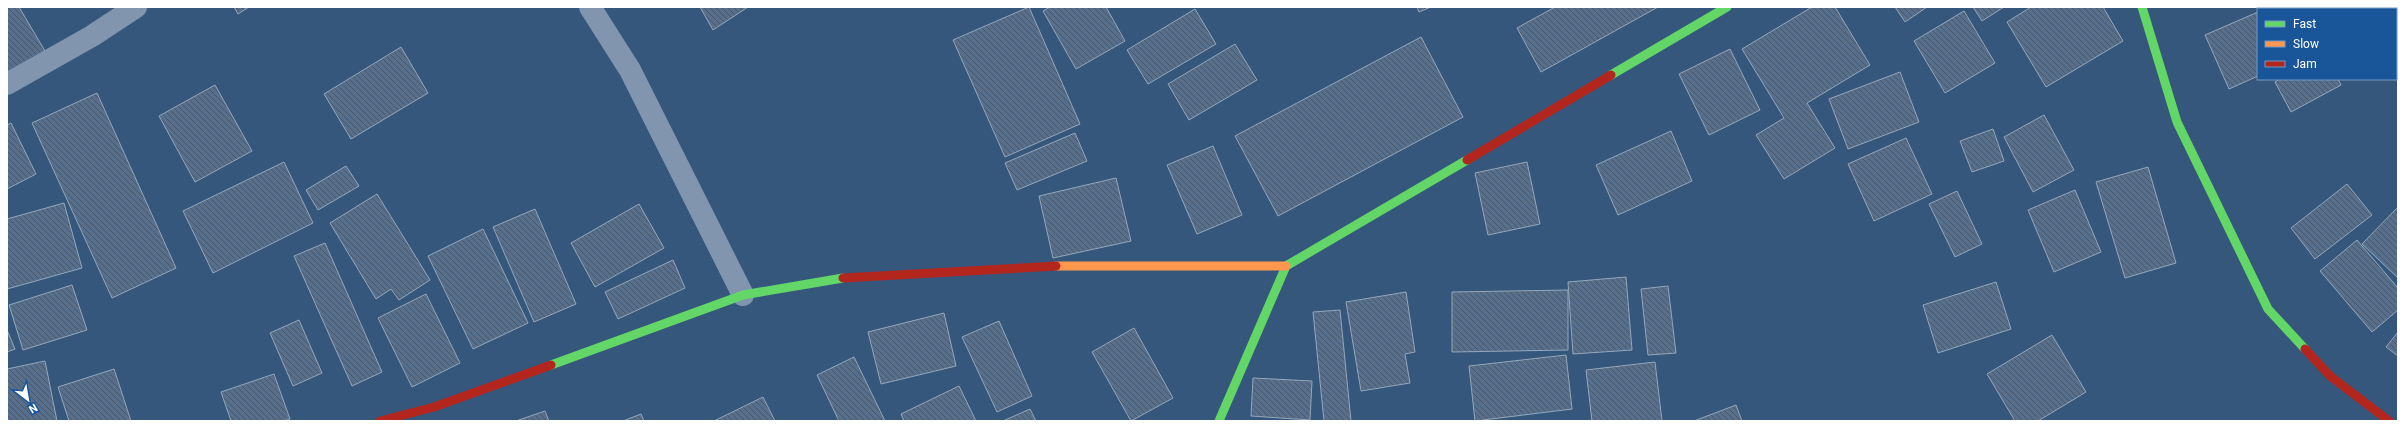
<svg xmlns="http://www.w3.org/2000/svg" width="2405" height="428" font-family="Roboto,sans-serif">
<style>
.building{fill:url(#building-back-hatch);stroke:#95a7bb}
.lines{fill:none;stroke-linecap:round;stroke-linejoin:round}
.street{stroke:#8196ae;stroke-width:22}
.fast{stroke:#63d668;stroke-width:9}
.slow{stroke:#ff974d;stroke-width:9}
.jam{stroke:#b3261e;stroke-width:9}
</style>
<defs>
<pattern id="building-back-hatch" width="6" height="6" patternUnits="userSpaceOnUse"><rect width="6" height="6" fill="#556f8c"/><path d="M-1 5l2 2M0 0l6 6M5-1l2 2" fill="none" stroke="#4f5862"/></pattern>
</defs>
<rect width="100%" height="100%" fill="#36577c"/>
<path class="building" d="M7 7H19L45 51 7 74Z
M234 7H249L238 14Z
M700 7H748L713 30Z
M1029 7 1080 124 1005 157 953 40Z
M1050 7H1106L1125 41 1076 69 1043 11Z
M1417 7H1431L1419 12Z
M1555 7H1658L1541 72 1517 28Z
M1812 7H1835L1870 65 1807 103 1835 148 1784 179 1756 135 1784 118 1742 49Z
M1895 7H1927L1905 22Z
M1973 7H2004L1982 21Z
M2031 7H2103L2123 41 2046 87 2007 22Z
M2268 7H2320L2321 9H2264Z
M2338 7H2398V31L2396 32V9H2340Z
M1195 9 1216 44 1148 84 1127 50Z
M1964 11 1995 63 1945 93 1914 41Z
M2258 12V76L2229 89 2205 35Z
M1421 37 1463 117 1278 216 1235 136Z
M1235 44 1257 80 1189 120 1168 84Z
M401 47 428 93 351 139 324 94Z
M1730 49 1760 110 1709 135 1679 74Z
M1900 72 1919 122 1848 149 1829 99Z
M2280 79H2338L2341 85 2291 112 2275 82Z
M215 85 252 151 195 182 159 116Z
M97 93 176 268 112 298 32 123Z
M2044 115 2074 170 2033 192 2004 137Z
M11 123 36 174 7 189V125Z
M1993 129 2004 161 1972 172 1960 141Z
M1671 131 1692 181 1618 215 1596 165Z
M1075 133 1087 161 1017 190 1005 163Z
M1906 138 1932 194 1874 221 1848 164Z
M1213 146 1242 215 1197 234 1167 165Z
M284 162 313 223 213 273 183 211Z
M1527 162 1540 224 1488 235 1475 173Z
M346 166 359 186 318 210 306 190Z
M2148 167 2176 263 2125 278 2096 182Z
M1116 178 1131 241 1053 258 1039 196Z
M2347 184 2372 215 2315 259 2291 228Z
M2075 190 2101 252 2054 272 2028 210Z
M1957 191 1982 244 1955 257 1929 204Z
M377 194 430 280 399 300 391 289 376 299 330 223Z
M64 203 82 268 7 289V219Z
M639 204 664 248 595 287 571 243Z
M2398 207V278L2362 244Z
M535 209 576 304 534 322 493 227Z
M483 229 528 323 473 349 428 256Z
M2357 240 2398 288V310L2372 332 2320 271Z
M325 243 382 372 352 386 294 256Z
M673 260 685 288 618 319 605 292Z
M1626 277 1632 350 1573 354 1568 282Z
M1996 282 2011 329 1938 353 1923 305Z
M72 285 87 330 23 350 9 305Z
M1668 286 1676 353 1648 355 1641 289Z
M1568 290V350L1452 352V292Z
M1406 292 1415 352 1405 354 1410 383 1361 391 1346 302Z
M426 294 460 363 412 387 378 318Z
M1340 310 1351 421H1324L1313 312Z
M944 313 956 366 881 384 868 332Z
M299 320 322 373 293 386 270 333Z
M999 321 1032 396 997 412 962 337Z
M1134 328 1173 398 1131 421 1092 352Z
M7 330 15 349 7 352Z
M2398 332V356L2386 347Z
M2052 335 2086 392 2038 421H2015L1987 374Z
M1566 355 1572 409 1475 421 1469 366Z
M854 357 885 421H839L817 375Z
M45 361 57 421H7V369Z
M1655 362 1662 421H1592L1586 370Z
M114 369 131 421H69L58 387Z
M274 374 290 419 283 421H231L221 392Z
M1253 378 1312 381 1310 420 1251 416Z
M959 386 976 421H904L901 414Z
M763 397 775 421H714Z
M1736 405 1742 421H1694Z
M1030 409 1036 421H1003Z
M545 411 549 421H516Z
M641 414 644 421H623Z"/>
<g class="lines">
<path class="street" d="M590 7 630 70 743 295
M7 84 92 36 136 7"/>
<path class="fast" d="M2142 7 2177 122 2268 309 2305 349
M1611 75 1727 7
M551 365 743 295 843 278
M1219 421 1286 266 1467 160"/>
<path class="slow" d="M1056 266H1286"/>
<path class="jam" d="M1467 160 1611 75
M843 278 1056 266
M2305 349 2330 376 2389 421
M380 421 434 407 551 365"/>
</g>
<rect width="2405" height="428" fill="none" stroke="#ffffff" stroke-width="16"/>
<rect x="2257" y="8" width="140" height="72" fill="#195599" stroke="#7599c2"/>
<rect x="2265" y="21" width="20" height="6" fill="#63d668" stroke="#7599c2"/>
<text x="2293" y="28" font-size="12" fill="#ffffff">Fast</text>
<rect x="2265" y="41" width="20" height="6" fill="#ff974d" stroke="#7599c2"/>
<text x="2293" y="48" font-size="12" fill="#ffffff">Slow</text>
<rect x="2265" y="61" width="20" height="6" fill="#b3261e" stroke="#7599c2"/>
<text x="2293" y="68" font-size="12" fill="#ffffff">Jam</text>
<g transform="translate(28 400) rotate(149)" stroke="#195599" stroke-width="3" paint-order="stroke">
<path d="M0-3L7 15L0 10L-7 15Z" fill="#ffffff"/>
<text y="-6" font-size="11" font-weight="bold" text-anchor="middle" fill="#ffffff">N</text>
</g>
</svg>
